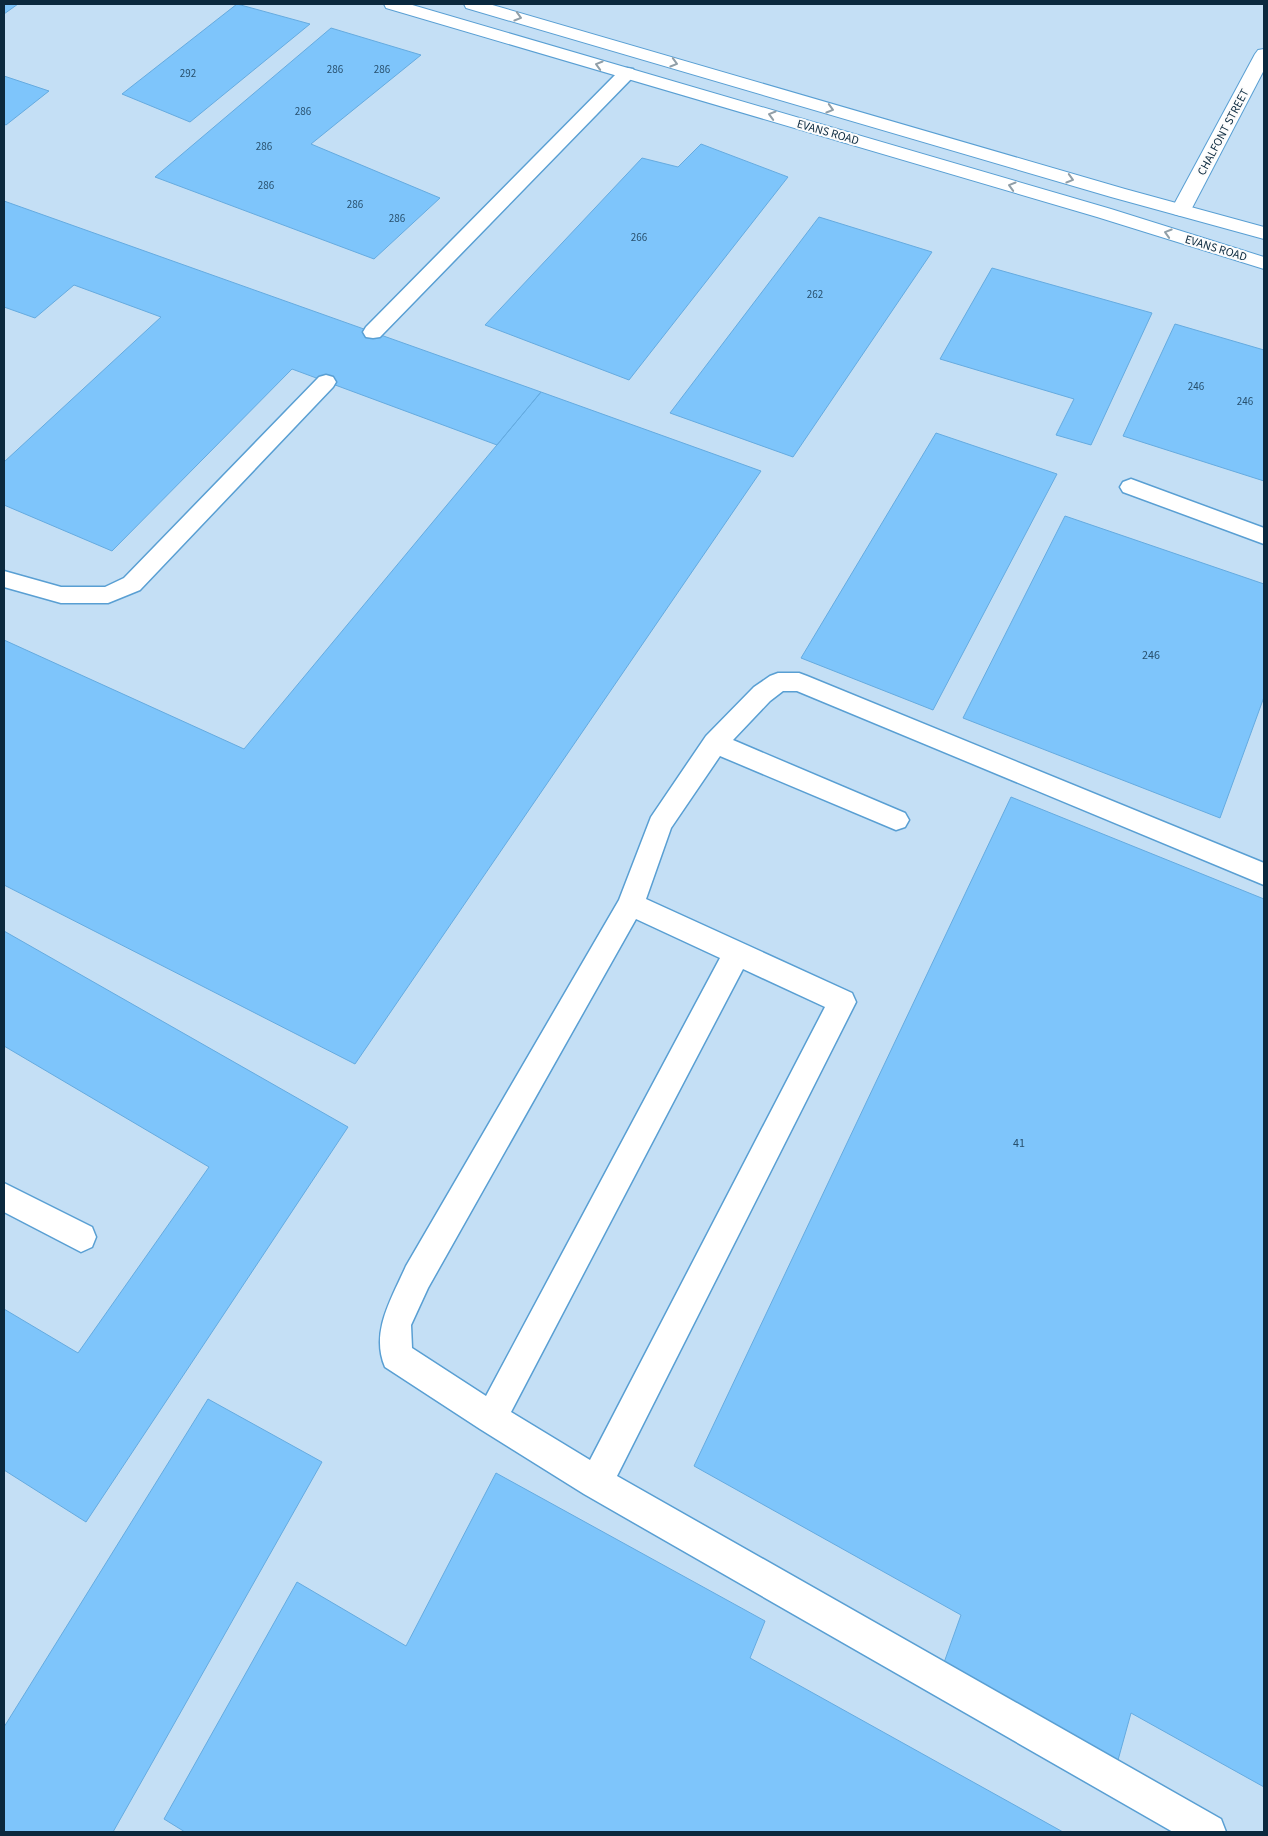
<svg xmlns="http://www.w3.org/2000/svg" width="1268" height="1836" font-family="'Source Sans 3',sans-serif">
<style>
.building{fill:#7ec5fb;stroke:#65abe0}
.lines{fill:none;stroke-linecap:round;stroke-linejoin:round}
.service-casing{stroke:#599fd3;stroke-width:3}
.minor-casing{stroke:#599fd3;stroke-width:2}
.secondary-casing{stroke:#599fd3;stroke-width:2}
.service{fill:#fff;fill-rule:evenodd}
.minor{fill:#fff;fill-rule:evenodd}
.secondary{fill:#fff;fill-rule:evenodd}
.oneway{stroke:#919fa8}
.labels{text-anchor:middle;stroke-width:4;stroke-linejoin:round;paint-order:stroke}
.far-number-label{font-size:11px;fill:#28506d}
.far-street-label{font-size:12px;fill:#0b293e;stroke:#fcfcfc}
.number-label{font-size:12px;fill:#28506d}
</style>
<rect width="100%" height="100%" fill="#c4dff5"/>
<path class="building" d="M4 4H18L4 14Z
M237 4 310 24 190 122 122 94Z
M331 28 421 55 311 144 440 198 374 259 155 177Z
M4 76 49 91 6 125 4 124Z
M701 144 788 177 629 380 485 325 642 158 678 167Z
M4 201 541 392 497 445 292 369 112 551 4 505V462L161 317 74 285 35 318 4 307Z
M819 217 932 252 793 457 670 413Z
M992 268 1152 313 1091 445 1056 435 1074 399 940 359Z
M1175 324 1264 350V481L1123 436Z
M541 392 761 471 355 1064 4 885V640L244 749Z
M936 433 1057 474 933 710 801 658Z
M1065 516 1264 584V697L1220 818 963 718Z
M1011 797 1264 899V1787L1131 1713 1115 1771 941 1671 961 1615 694 1466Z
M4 931 348 1127 86 1522 4 1470V1309L78 1353 209 1167 4 1046Z
M208 1399 322 1462 113 1832H4V1727Z
M496 1473 765 1621 750 1658 1063 1832H185L164 1819 297 1582 406 1646Z"/>
<g class="lines">
<defs>
<path id="service" d="M627 68 633 69 635 73 633 77 380 337 373 338 366 337 363 332 366 327 621 69Z
M326 375 333 377 336 382 333 387 140 590 108 603H61L4 587V571L61 587H105L124 578 319 377Z
M1131 479 1264 528V544L1123 492 1120 487 1123 482Z
M778 673H799L807 676 1264 863V885L797 691H783L770 701 733 740 905 813 909 820 905 827 896 830 720 756 671 828 646 899 852 993 856 1002 617 1476 1221 1819 1226 1832H1173L584 1494 480 1429 385 1367C370 1332 392 1298 406 1266L619 900 651 817 706 736 754 687 770 676ZM636 919 720 958 486 1396 412 1348 411 1325 428 1288ZM743 969 825 1007 590 1460 511 1412Z
M4 1183 92 1227 96 1237 92 1247 81 1252 4 1212Z"/>
<path id="minor" d="M1264 49V70L1191 210 1188 214 1181 216 1174 214 1171 210 1255 54 1258 50Z"/>
<path id="secondary" d="M384 4H409L1111 209 1264 257V269L1097 217 386 8Z
M464 4H489L1125 189 1264 227V239L1111 197 466 8Z"/>
</defs>
<use href="#service" class="service-casing"/>
<use href="#minor" class="minor-casing"/>
<use href="#secondary" class="secondary-casing"/>
<use href="#service" class="service"/>
<use href="#minor" class="minor"/>
<use href="#secondary" class="secondary"/>
</g>
<defs><path id="oneway-chevron" d="M-2-3.5L2.5 0L-2 3.5" fill="none" stroke-width="1.6" stroke-linecap="round" stroke-linejoin="round" transform="scale(1.25)"/></defs>
<g class="oneway">
<use href="#oneway-chevron" transform="translate(518 17) rotate(16)"/>
<use href="#oneway-chevron" transform="translate(674 63) rotate(16)"/>
<use href="#oneway-chevron" transform="translate(599 65) rotate(-164)"/>
<use href="#oneway-chevron" transform="translate(830 109) rotate(16)"/>
<use href="#oneway-chevron" transform="translate(772 115) rotate(-164)"/>
<use href="#oneway-chevron" transform="translate(1070 179) rotate(16)"/>
<use href="#oneway-chevron" transform="translate(1012 186) rotate(-164)"/>
<use href="#oneway-chevron" transform="translate(1168 233) rotate(-163)"/>
</g>
<g class="labels">
<g class="far-number-label">
<text x="335" y="73">286</text>
<text x="382" y="73">286</text>
<text x="188" y="77">292</text>
<text x="303" y="115">286</text>
<text x="264" y="150">286</text>
<text x="266" y="189">286</text>
<text x="355" y="208">286</text>
<text x="397" y="222">286</text>
<text x="639" y="241">266</text>
<text x="815" y="298">262</text>
<text x="1196" y="390">246</text>
<text x="1245" y="405">246</text>
</g>
<g class="far-street-label">
<text transform="translate(828 132) rotate(16)" y="4">EVANS ROAD</text>
<text transform="translate(1223 132) rotate(-62)" y="4">CHALFONT STREET</text>
<text transform="translate(1216 248) rotate(17)" y="4">EVANS ROAD</text>
</g>
<g class="number-label">
<text x="1151" y="659">246</text>
<text x="1019" y="1147">41</text>
</g>
</g>
<rect width="1268" height="1836" fill="none" stroke="#0b293e" stroke-width="10"/>
</svg>
